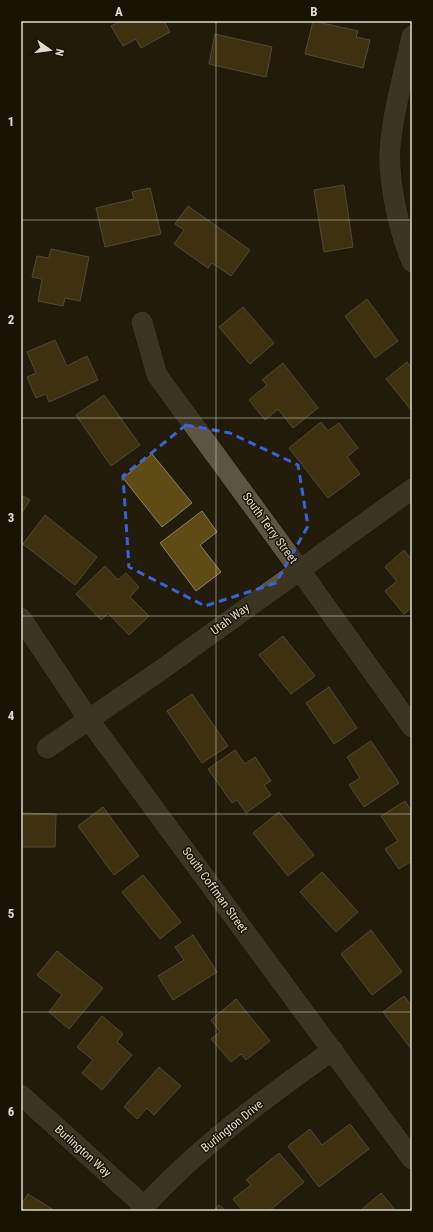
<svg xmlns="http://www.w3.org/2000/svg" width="433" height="1232" font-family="'Roboto Condensed',sans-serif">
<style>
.building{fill:#5f4c15;stroke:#8d8470}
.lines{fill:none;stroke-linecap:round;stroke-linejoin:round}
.minor-casing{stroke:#0c0600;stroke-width:22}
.minor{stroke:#5d5541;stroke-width:21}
.marked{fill:none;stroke:#3a63d7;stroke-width:3;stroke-dasharray:8 5;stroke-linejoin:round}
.grid{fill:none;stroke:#e0dbd0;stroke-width:1;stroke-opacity:0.55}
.labels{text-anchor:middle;stroke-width:3;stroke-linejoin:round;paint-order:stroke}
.street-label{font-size:12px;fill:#e0dbd0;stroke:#1a1303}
.neatline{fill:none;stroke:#e0dbd0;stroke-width:1.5}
.grid-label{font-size:13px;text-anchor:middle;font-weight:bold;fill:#e0dbd0}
</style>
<rect width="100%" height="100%" fill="#231c0b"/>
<path class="building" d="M121 21H164L170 32 141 48 136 39 123 46 111 26Z
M313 21 358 31 356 37 370 40 363 68 305 54Z
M215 34 272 47 266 77 209 64Z
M344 185 353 247 324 252 314 190Z
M150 188 161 234 105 247 96 208 134 199 132 192Z
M188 206 250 250 231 276 212 263 208 268 174 244 184 230 175 224Z
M51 249 89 257 80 301 65 298 63 306 38 301 42 279 32 277 37 256 49 258Z
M367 299 398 341 375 358 345 316Z
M243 307 274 343 250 364 219 327Z
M55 340 67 366 87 356 98 380 49 402 46 394 36 398 27 377 36 373 27 352Z
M407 362 412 369V411L386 379Z
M283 363 318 408 293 428 278 409 265 420 249 400 267 385 262 380Z
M104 395 140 445 111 466 76 415Z
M321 422 328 431 339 423 358 448 347 457 360 474 328 498 289 448Z
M152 454 192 503 162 527 123 478Z
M21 495 30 500 21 514Z
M202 511 217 532 200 545 221 572 196 591 160 543Z
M45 515 97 557 75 585 23 544Z
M404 550 412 560V607L404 614 385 591 397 581 385 567Z
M105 566 118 580 126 573 139 587 130 597 149 616 129 635 108 613 101 620 76 594Z
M283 636 315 676 291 694 259 655Z
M329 687 357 728 334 744 306 703Z
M192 694 228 746 202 763 167 711Z
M371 741 399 783 364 807 349 785 360 778 347 757Z
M235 750 245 764 255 757 271 781 264 785 271 795 246 813 237 800 232 803 208 769Z
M405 801 412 812V861L399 869 385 849 398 841 381 816Z
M103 807 139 856 114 875 78 826Z
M279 812 314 855 288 876 253 833Z
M21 813 56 814 55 847H21Z
M322 872 358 912 336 932 300 892Z
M143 875 181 922 160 939 122 892Z
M371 930 402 972 372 995 341 954Z
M193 935 217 972 173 1000 158 976 184 960 175 947Z
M57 951 103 988 69 1029 49 1012 62 995 37 975Z
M404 996 412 1006V1050L383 1012Z
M236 999 270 1041 246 1060 241 1054 231 1062 211 1039 220 1032 211 1020Z
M102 1016 123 1034 117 1042 132 1055 102 1090 82 1073 93 1060 77 1047Z
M159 1067 181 1086 154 1115 147 1108 137 1119 124 1107Z
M350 1124 369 1149 319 1187 288 1146 310 1129 322 1145Z
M279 1153 304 1182 269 1211H243L233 1199 251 1185 246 1180Z
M381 1193 396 1211H360Z
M28 1194 52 1209 51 1211H21V1205Z
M219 1205 226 1211H214Z"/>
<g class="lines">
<defs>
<path id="minor" d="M412 36C404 73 393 111 390 148 388 182 399 231 412 262
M142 322 157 375 299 569 412 727
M21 618 89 720 412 1159
M47 748 161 670 412 489
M21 1095 144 1206
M140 1211C196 1149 265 1098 333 1050"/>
</defs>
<use href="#minor" class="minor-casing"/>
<use href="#minor" class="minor"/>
</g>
<path d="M0 0H433V1232H0ZM186 425 230 433 298 465 308 526 276 583 205 606 129 567 123 476Z" fill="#231c0b" fill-opacity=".55" fill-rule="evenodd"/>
<path class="marked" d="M186 425 230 433 298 465 308 526 276 583 205 606 129 567 123 476Z"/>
<path class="grid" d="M216 21V1211M21 220H412M21 418H412M21 616H412M21 814H412M21 1012H412"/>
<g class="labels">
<g class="street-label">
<text transform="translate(270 528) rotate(54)" y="4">South Terry Street</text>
<text transform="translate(230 619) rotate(-36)" y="4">Utah Way</text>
<text transform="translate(215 890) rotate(54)" y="4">South Coffman Street</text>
<text transform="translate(232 1126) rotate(-39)" y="4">Burlington Drive</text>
<text transform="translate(83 1151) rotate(42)" y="4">Burlington Way</text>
</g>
</g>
<rect width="433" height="1232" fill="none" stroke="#1a1303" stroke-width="44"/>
<g transform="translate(50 50) rotate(104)" stroke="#1a1303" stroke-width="3" paint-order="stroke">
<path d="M0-3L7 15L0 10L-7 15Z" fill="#e0dbd0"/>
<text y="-6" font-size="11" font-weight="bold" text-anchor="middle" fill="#e0dbd0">N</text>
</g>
<rect x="22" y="22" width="389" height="1188" class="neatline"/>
<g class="grid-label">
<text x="119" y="16">A</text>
<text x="314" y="16">B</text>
<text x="11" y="126">1</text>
<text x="11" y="324">2</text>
<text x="11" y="522">3</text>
<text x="11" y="720">4</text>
<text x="11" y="918">5</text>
<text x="11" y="1116">6</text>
</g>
</svg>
